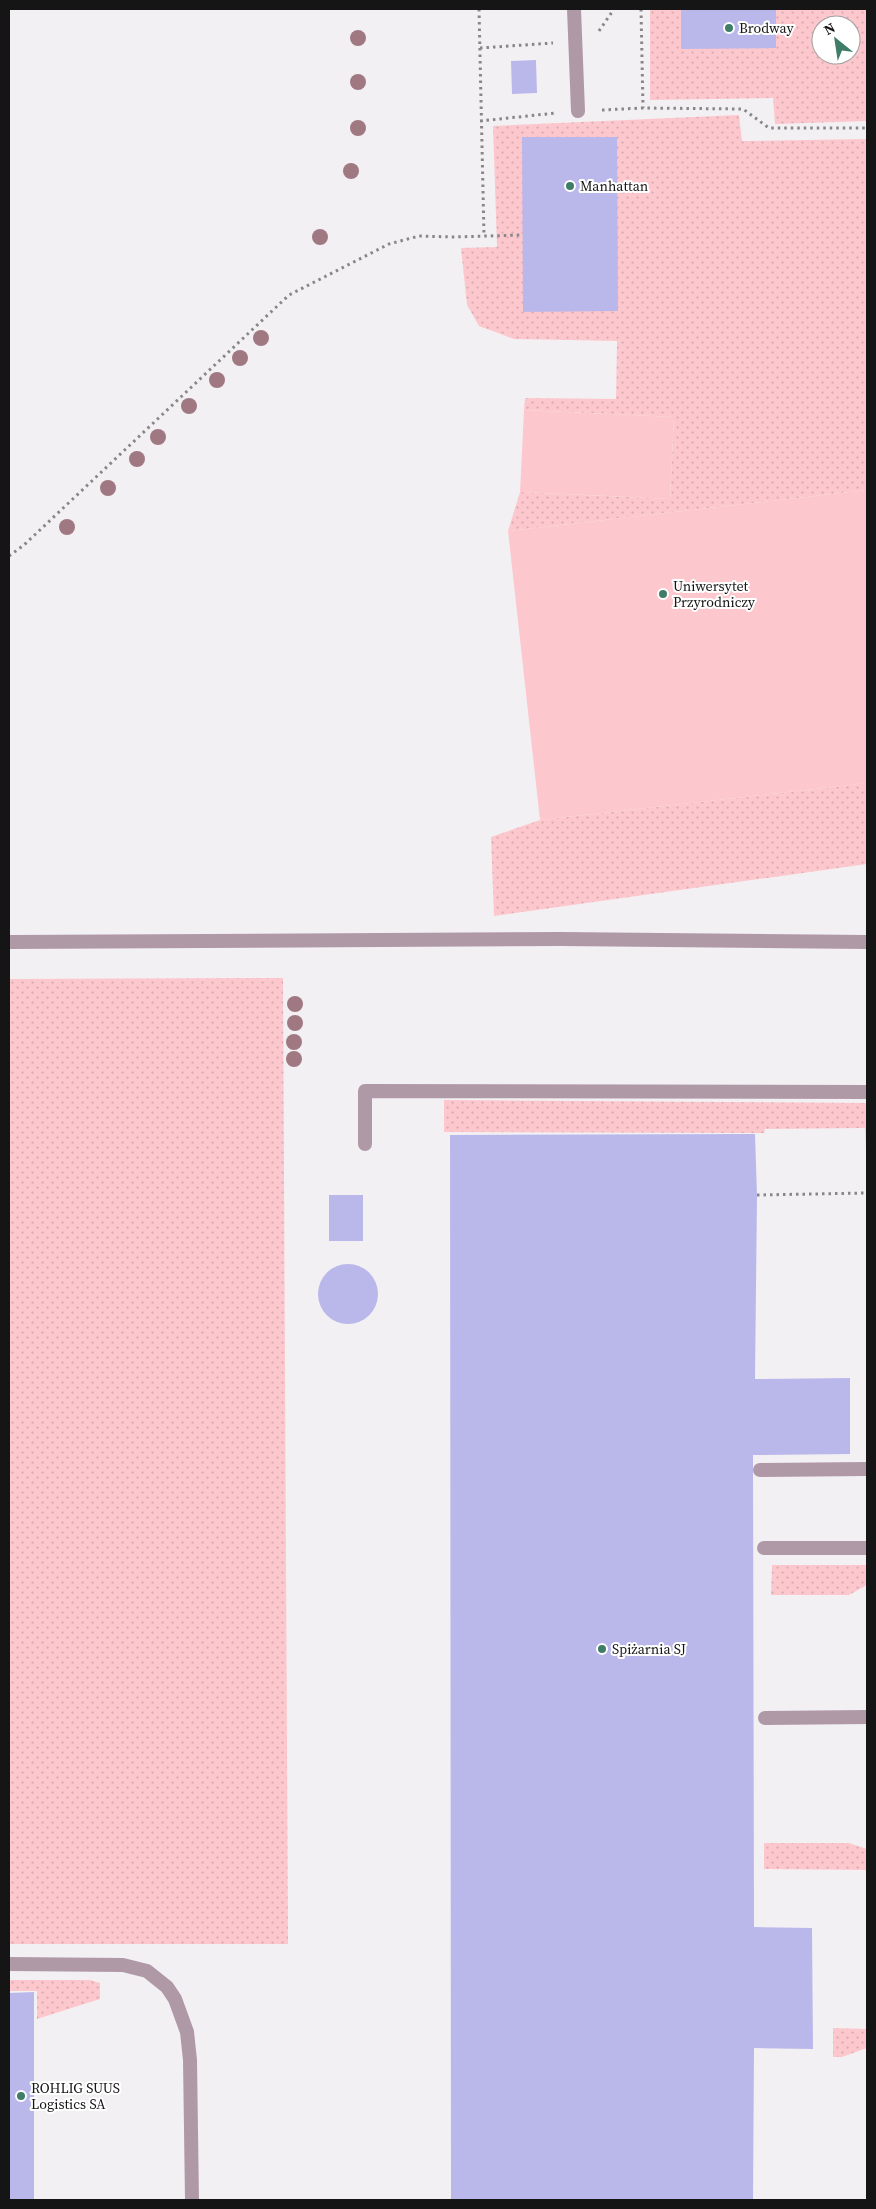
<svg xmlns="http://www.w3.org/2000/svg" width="876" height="2209" font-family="'Source Serif 4',serif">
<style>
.grass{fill:url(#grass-dots);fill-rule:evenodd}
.pitch{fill:#fdc8cd}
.building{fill:#bab8eb}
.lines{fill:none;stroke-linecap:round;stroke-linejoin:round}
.path{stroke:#888688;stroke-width:3;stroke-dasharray:2.5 4;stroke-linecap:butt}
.service{stroke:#b099a6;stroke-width:14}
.minor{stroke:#b099a6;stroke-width:14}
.tree{fill:#9f7882}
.poi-dot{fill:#3f7d69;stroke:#fff;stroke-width:2}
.labels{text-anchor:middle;stroke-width:4;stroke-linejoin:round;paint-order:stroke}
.poi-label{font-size:14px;fill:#161516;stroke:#fff;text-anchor:start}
</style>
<defs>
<pattern id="grass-dots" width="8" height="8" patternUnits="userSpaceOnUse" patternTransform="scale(1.25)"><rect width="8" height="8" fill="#fdc8cd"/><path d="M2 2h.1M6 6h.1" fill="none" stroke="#d8abaf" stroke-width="1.8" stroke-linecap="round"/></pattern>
</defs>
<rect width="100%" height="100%" fill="#f3f0f4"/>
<path class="grass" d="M650 9H867V121L775 124 773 98 650 100ZM821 25H851V55H821Z
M739 115 742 141 867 139V490L508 531 520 492 670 499 674 417 524 410 525 398 616 399 617 341 514 339 479 326 467 305 461 248 497 247 493 126Z
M867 783V864L494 916 491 837 540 820Z
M283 978 288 1944H9V979Z
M444 1100 867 1103V1172L865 1128 765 1129 764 1133 444 1132Z
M772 1565H867V1585L849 1595H771Z
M764 1843H849L867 1849V1870L764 1869Z
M9 1980H90L100 1983V1999L37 2019V1991H9Z
M833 2028 867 2029V2048L842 2057H833Z"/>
<path class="pitch" d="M524 410 674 417 670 499 520 492Z
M867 490V783L540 820 508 531Z"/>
<path class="building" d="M681 9H776V48L681 49Z
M536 60 537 93 512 94 511 61Z
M522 137H617L618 311 523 312Z
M755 1134 757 1195 755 1379 850 1378V1454L753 1455 754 1927 812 1928 813 2049 754 2048 753 2200H451L450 1135Z
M329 1195H363V1241H329Z
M318 1294a30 30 0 1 1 60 0a30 30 0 1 1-60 0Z
M34 1992V2200H9V1993Z"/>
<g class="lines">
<path class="path" d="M479 9 484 236
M641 9 643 108
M599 31 614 9
M480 48 553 43
M602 110 643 108 743 109 769 128H867
M480 121 556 113
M9 556 24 545 289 295 389 244 419 236 452 237 523 235
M757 1195 867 1193"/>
<path class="service" d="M574 9 578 111
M365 1144V1091L867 1092
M760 1470 867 1469
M764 1548H867
M765 1718 867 1717
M9 1964 123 1965 147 1971 167 1987 175 1999 187 2032 190 2060 192 2200"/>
<path class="minor" d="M9 942 560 939 867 942"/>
</g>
<g class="tree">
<circle cx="358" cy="38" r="8"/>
<circle cx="358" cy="82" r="8"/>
<circle cx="358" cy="128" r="8"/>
<circle cx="351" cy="171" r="8"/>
<circle cx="320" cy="237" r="8"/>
<circle cx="261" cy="338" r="8"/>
<circle cx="240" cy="358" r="8"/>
<circle cx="217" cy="380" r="8"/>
<circle cx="189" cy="406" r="8"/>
<circle cx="158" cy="437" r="8"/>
<circle cx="137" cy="459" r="8"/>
<circle cx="108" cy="488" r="8"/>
<circle cx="67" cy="527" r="8"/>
<circle cx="295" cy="1004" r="8"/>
<circle cx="295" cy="1023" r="8"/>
<circle cx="294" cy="1042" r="8"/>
<circle cx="294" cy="1059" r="8"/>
</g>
<g class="poi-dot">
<circle cx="729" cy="28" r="5"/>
<circle cx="570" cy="186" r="5"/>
<circle cx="663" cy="594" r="5"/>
<circle cx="602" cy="1649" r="5"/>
<circle cx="21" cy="2096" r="5"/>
</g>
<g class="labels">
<g class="poi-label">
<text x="739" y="33">Brodway</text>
<text x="580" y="191">Manhattan</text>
<text x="673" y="591">Uniwersytet<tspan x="673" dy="16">Przyrodniczy</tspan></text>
<text x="612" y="1654">Spiżarnia SJ</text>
<text x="31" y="2093">ROHLIG SUUS<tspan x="31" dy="16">Logistics SA</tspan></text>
</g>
</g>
<rect width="876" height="2209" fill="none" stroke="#161516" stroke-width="20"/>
<g transform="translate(836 40) rotate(330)"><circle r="24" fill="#ffffff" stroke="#a2a1a2"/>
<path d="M0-4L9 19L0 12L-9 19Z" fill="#3f7d69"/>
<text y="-8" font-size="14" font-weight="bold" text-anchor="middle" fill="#161516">N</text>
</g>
</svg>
